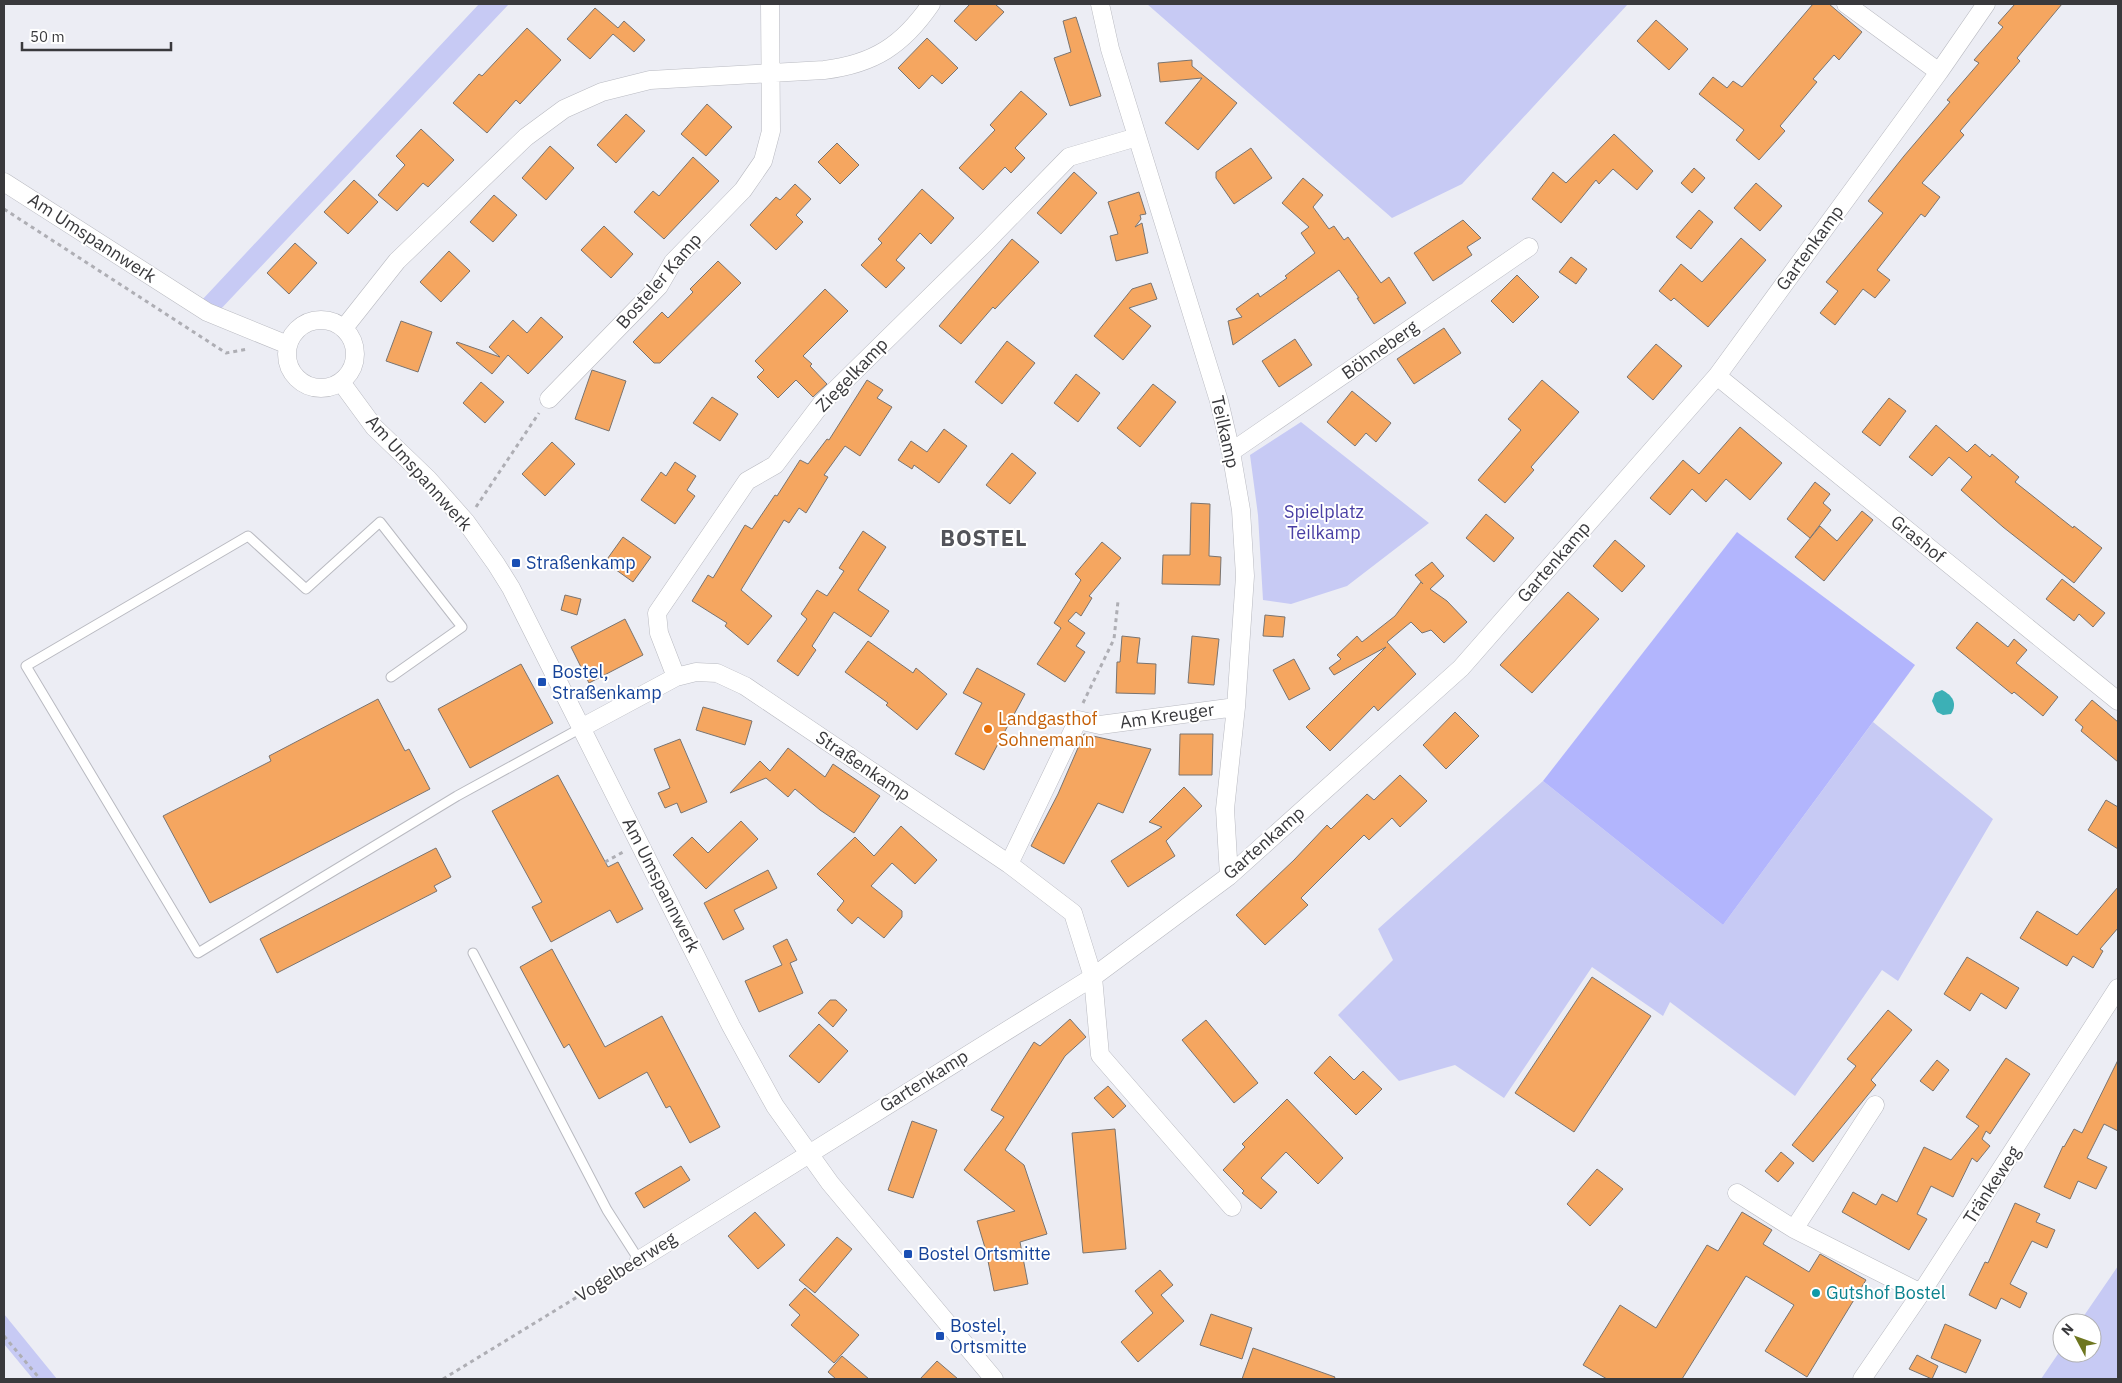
<svg xmlns="http://www.w3.org/2000/svg" width="2122" height="1383" font-family="'IBM Plex Sans',sans-serif">
<style>
.green{fill:#c7caf4}
.forest{fill:#b2b5fd}
.water{fill:#3cb0b6}
.building{fill:#f5a660;stroke:#7a7470}
.lines{fill:none;stroke-linecap:round;stroke-linejoin:round}
.service-casing{stroke:#b9bac1;stroke-width:11}
.minor-casing{stroke:#b9bac1;stroke-width:19}
.path{stroke:#aeaeb4;stroke-width:3;stroke-dasharray:4 4;stroke-linecap:butt}
.service{stroke:#fff;stroke-width:9}
.minor{stroke:#fff;stroke-width:18}
.transit-dot{fill:#1a4fb4;stroke:#fff;stroke-width:2}
.food-dot{fill:#e8710a;stroke:#fff;stroke-width:2}
.culture-dot{fill:#0f9aa8;stroke:#fff;stroke-width:2}
.labels{text-anchor:middle;stroke-width:4;stroke-linejoin:round;paint-order:stroke}
.street-label{font-size:18px;fill:#39393c;stroke:#fff}
.park-label{font-size:18px;fill:#493fa4;stroke:#fff}
.transit-label{font-size:18px;fill:#164399;stroke:#fff;text-anchor:start}
.food-label{font-size:18px;fill:#c56008;stroke:#fff;text-anchor:start}
.culture-label{font-size:18px;fill:#0d838f;stroke:#fff;text-anchor:start}
.district-label{font-size:22px;font-weight:bold;letter-spacing:1px;fill:#53545a;stroke:#fff}
</style>
<rect width="100%" height="100%" fill="#ecedf4"/>
<path class="green" d="M479 4H509L219 311 202 300Z
M1147 4H1628L1462 184 1392 218Z
M1301 422 1429 523 1347 586 1291 604 1263 600 1258 515 1250 455Z
M1873 722 1993 819 1898 981 1882 970 1795 1096 1670 1002 1663 1016 1592 967 1504 1098 1455 1065 1399 1081 1338 1015 1393 960 1378 929 1543 781 1723 925Z
M2118 1266V1379H2041L2062 1348V1353H2092V1323H2079Z
M4 1314 57 1379H33L4 1344Z"/>
<path class="forest" d="M1737 532 1915 665 1723 925 1543 781Z"/>
<path class="water" d="M1942 690C1952 695 1958 703 1951 714L1943 715 1937 712 1932 701 1935 693Z"/>
<path class="building" d="M970 4H995L1004 12 976 41 954 21Z
M1813 4H1829L1862 32 1839 60 1834 55 1813 79 1817 82 1780 126 1785 131 1759 160 1736 140 1744 130 1699 94 1713 77 1727 88 1733 81 1742 87Z
M2015 4H2062L2017 58 2020 61 1960 131 1964 135 1922 183 1940 197 1925 217 1921 214 1877 270 1890 280 1875 298 1863 289 1835 325 1820 313 1838 291 1826 282 1883 213 1868 201 1904 156 1950 102 1947 100 1979 63 1974 60 2003 27 1998 23Z
M595 8 618 28 624 21 645 40 634 52 613 34 590 59 567 39Z
M1076 17 1101 96 1070 106 1054 58 1071 52 1063 21Z
M1656 20 1688 49 1669 70 1637 41Z
M527 28 561 60 520 104 516 100 487 133 453 103 479 74 482 76Z
M927 38 958 68 942 84 932 75 919 89 898 68Z
M1192 60V66L1237 103 1198 150 1165 123 1202 78 1160 82 1158 63Z
M1021 91 1047 114 1015 148 1025 158 1011 173 1005 167 983 190 959 168 995 130 990 125Z
M707 104 732 127 706 156 681 134Z
M626 114 645 131 616 163 597 145Z
M421 129 454 160 428 187 423 183 397 211 378 195 405 165 396 156Z
M1614 134 1653 171 1637 190 1613 169 1599 184 1596 180 1561 223 1532 199 1553 172 1566 183Z
M837 143 859 165 840 184 818 162Z
M550 146 574 168 546 200 522 178Z
M1251 148 1272 178 1234 204 1216 178V172Z
M693 157 719 181 664 239 634 212 653 191 659 196Z
M1694 168 1705 178 1692 193 1681 183Z
M1074 172 1097 193 1061 234 1037 213Z
M1303 178 1323 195 1313 207 1329 229 1334 226 1344 240 1348 237 1381 283 1389 277 1406 303 1374 324 1357 298H1359L1339 270 1233 345 1228 321 1242 317 1236 309 1258 293 1260 297 1287 278 1285 276 1315 253 1301 233 1309 227 1282 203Z
M354 180 378 202 348 234 324 212Z
M1756 183 1782 206 1760 231 1734 208Z
M795 184 811 199 796 215 803 222 776 250 750 225 776 197 780 200Z
M922 189 954 218 931 244 920 233 896 260 905 268 886 288 861 265 882 243 878 239Z
M1139 192 1146 214 1140 215 1141 219 1135 227 1142 223 1148 253 1116 261 1110 236 1118 234 1108 202Z
M494 195 517 215 493 242 470 222Z
M1699 210 1713 222 1691 249 1676 237Z
M1463 220 1481 238 1467 247 1472 255 1433 281 1414 253Z
M604 226 633 254 611 278 581 250Z
M1741 238 1766 260 1708 327 1674 298 1671 301 1659 291 1681 264 1702 282Z
M1012 239 1039 262 995 309 993 307 961 344 939 326Z
M295 243 317 263 289 294 267 273Z
M449 251 470 271 441 302 420 282Z
M1571 257 1587 269 1576 284 1559 272Z
M718 261 741 283 660 363H654L633 342 662 312 668 318 693 292 690 289Z
M1517 275 1539 297 1513 323 1491 301Z
M1151 283 1157 299 1129 308 1151 326 1123 360 1094 336 1132 289Z
M825 289 848 311 803 356 812 364 810 366 827 384 813 397 796 380 778 398 757 377 764 370 755 361Z
M541 317 563 337 528 374 508 355 492 374 456 343 457 342 500 357 489 347 513 320 527 333Z
M401 321 432 332 418 372 386 361Z
M1444 328 1461 353 1414 384 1397 359Z
M1295 339 1312 365 1279 387 1262 361Z
M1007 341 1035 363 1002 404 975 382Z
M1656 344 1682 366 1653 400 1627 377Z
M592 370 626 381 609 431 575 419Z
M1076 374 1100 393 1078 422 1054 403Z
M867 380 883 390 877 398 892 407 860 456 845 446 824 475 828 477 806 513 799 508 789 523 784 520 741 590 772 616 748 645 725 626 727 623 692 601 708 575 713 578 745 525 752 529 775 495 777 496 800 460 808 464 827 439 829 440Z
M1542 380 1579 412 1531 467 1534 470 1505 503 1478 480 1521 430 1508 419Z
M481 382 504 402 485 423 463 403Z
M1153 384 1176 402 1140 447 1117 428Z
M1352 391 1391 423 1376 442 1366 433 1355 446 1327 422Z
M712 397 738 414 720 441 693 423Z
M1889 398 1906 411 1880 446 1862 432Z
M1936 425 1967 452 1975 444 1990 457 1992 454 2019 477 2015 482 2073 528 2074 526 2102 548 2074 583 2003 527 1961 490 1972 477 1949 457 1932 476 1909 457Z
M1740 427 1782 463 1750 500 1726 479 1706 502 1692 489 1670 515 1650 498 1683 460 1699 474Z
M944 429 967 446 939 483 914 465 912 469 898 460 911 441 927 452Z
M552 442 575 464 545 496 522 474Z
M1012 453 1036 473 1010 504 986 485Z
M675 462 696 476 687 490 695 496 675 524 641 500 661 472 666 476Z
M1815 482 1830 494 1823 503 1831 510 1810 538 1787 519Z
M1191 503 1210 504 1209 556 1221 557 1220 585 1162 584 1163 555H1190Z
M1862 511 1873 520 1824 581 1795 557 1820 526 1837 541Z
M1486 514 1514 538 1494 562 1466 538Z
M863 531 886 547 858 590 889 611 871 637 834 612 812 646 816 650 798 676 777 661 807 619 801 614 817 590 827 596 844 571 839 568Z
M623 537 651 557 633 582 605 562Z
M1615 540 1645 566 1622 592 1593 566Z
M1102 542 1121 558 1089 596 1092 598 1081 616 1076 612 1068 621 1085 633 1076 646 1085 652 1065 682 1037 664 1061 628 1054 623 1081 580 1075 574Z
M1432 562 1444 576 1430 589 1447 601 1467 622 1444 643 1431 630 1422 633 1411 622 1387 642 1416 674 1378 711 1374 706 1330 751 1306 727 1386 647 1334 675 1329 668 1341 659 1337 655 1357 636 1362 642 1395 616 1421 582 1423 584 1415 575Z
M2062 579 2105 613 2093 627 2079 614 2074 621 2046 599Z
M1568 592 1599 619 1532 693 1500 665Z
M565 595 581 599 577 615 561 610Z
M1265 615 1285 617 1283 637 1263 636Z
M625 619 643 655 589 683 571 647Z
M1977 622 2008 647 2014 639 2027 650 2016 663 2058 697 2043 716 2014 692 2012 694 1956 648Z
M1122 636 1140 638 1137 663 1156 664 1155 694 1116 693 1117 662H1120Z
M1192 636 1219 639 1214 685 1188 683Z
M868 641 913 673 916 668 947 694 917 730 886 705 888 703 845 672Z
M1294 659 1310 689 1289 700 1273 670Z
M521 664 553 723 470 768 438 709Z
M977 668 1025 694 984 770 955 754 982 703 963 693Z
M378 699 405 751 409 749 430 789 210 903 163 816 271 761 269 756Z
M2092 700 2118 722V762L2081 731 2083 727 2075 720Z
M703 707 752 721 745 745 696 730Z
M1455 712 1479 736 1446 769 1423 745Z
M1084 734 1151 749 1123 813 1098 803 1064 864 1031 846 1058 794Z
M1180 734H1213L1212 775H1179Z
M680 739 707 802 681 813 677 803 665 808 658 793 670 788 654 749Z
M788 748 825 777 833 764 880 796 854 833 820 810 795 789 788 797 766 778 730 793 760 761 770 771Z
M558 775 608 867 618 862 643 909 617 923 610 910 551 942 532 907 542 902 492 811Z
M1400 775 1427 801 1400 827 1392 818 1369 840 1364 835 1301 898 1308 905 1265 945 1236 915 1294 860 1327 825 1331 829 1367 794 1374 800Z
M1184 787 1202 806 1166 841 1175 856 1128 887 1111 861 1162 827 1149 822Z
M2106 800 2118 807V849L2088 830Z
M741 821 758 839 706 889 673 855 692 837 708 853Z
M901 826 937 860 915 884 892 863 871 886 902 911V917L884 938 858 917 852 924 837 910 844 901 817 874 855 837 874 856Z
M436 848 451 877 434 886 437 891 277 973 260 939Z
M768 870 777 888 734 910 744 929 723 940 704 903Z
M2118 887V928L2100 949 2103 951 2093 968 2073 956 2067 966 2020 938 2037 911 2077 935Z
M787 939 797 960 790 963 803 993 759 1012 745 981 782 965 773 946Z
M552 949 605 1047 662 1016 720 1127 690 1143 670 1106 666 1108 647 1072 599 1099 569 1044 564 1048 520 967Z
M1967 957 2019 988 2006 1009 1981 993 1970 1011 1944 994Z
M1592 977 1651 1016 1574 1132 1515 1093Z
M830 1000H836L847 1010 833 1027 818 1013Z
M1888 1010 1912 1030 1871 1080 1876 1085 1813 1162 1792 1145 1856 1066 1847 1059Z
M1070 1019 1086 1037 1065 1056 1005 1150 1024 1165 1047 1234 1020 1242 1028 1284 994 1291 986 1251 977 1221 1015 1211 964 1170 1004 1117 991 1110 1034 1042 1040 1046Z
M1206 1020 1258 1083 1234 1103 1182 1040Z
M819 1024 848 1051 819 1083 789 1056Z
M1330 1056 1354 1080 1363 1071 1382 1089 1356 1115 1314 1073Z
M2006 1058 2030 1074 1990 1134 1986 1131 1982 1139 1990 1146 1977 1162 1972 1158 1953 1197 1931 1186 1917 1214 1927 1219 1909 1250 1842 1212 1853 1192 1876 1205 1882 1194 1897 1202 1924 1147 1951 1160 1979 1126 1966 1117Z
M1937 1060 1949 1070 1933 1091 1920 1081Z
M2118 1060V1131L2104 1124 2087 1158 2107 1167 2096 1189 2078 1181 2070 1199 2044 1187 2063 1146 2064 1147 2074 1129 2082 1133Z
M1108 1086 1126 1106 1113 1118 1094 1098Z
M1287 1099 1343 1158 1318 1184 1286 1152 1261 1178 1277 1192 1261 1209 1242 1193 1244 1191 1223 1170 1245 1147 1242 1144Z
M912 1121 937 1130 913 1198 888 1190Z
M1115 1129 1126 1249 1083 1253 1072 1133Z
M1781 1152 1794 1163 1778 1182 1765 1171Z
M681 1166 690 1180 644 1208 635 1193Z
M1597 1169 1623 1189 1590 1226 1567 1204Z
M2015 1203 2040 1214 2036 1222 2055 1230 2047 1248 2032 1241 2010 1284 2027 1293 2020 1308 2001 1298 1996 1309 1969 1295 1985 1262 1988 1263Z
M755 1212 785 1245 758 1269 728 1236Z
M1742 1212 1772 1230 1763 1244 1809 1272 1820 1254 1866 1280 1807 1377 1765 1351 1794 1305 1746 1276 1682 1379H1607L1583 1365 1620 1305 1656 1328 1707 1245 1718 1251Z
M837 1237 852 1249 815 1293 799 1280Z
M1160 1270 1173 1285 1161 1295 1184 1321 1138 1362 1121 1342 1153 1313 1135 1291Z
M805 1288 859 1335 834 1363 791 1325 800 1315 789 1305Z
M1211 1314 1252 1328 1242 1359 1200 1345Z
M1945 1324 1981 1340 1966 1373 1931 1358Z
M1253 1348 1335 1377 1334 1379H1242Z
M1917 1355 1938 1366 1932 1379 1909 1369Z
M842 1356 869 1379H836L828 1372Z
M937 1361 958 1379H920Z"/>
<g class="lines">
<defs>
<path id="service" d="M391 677 462 627 380 522 306 589 248 536 26 666 198 953 457 796 581 728
M473 953 607 1210 639 1260"/>
<path id="minor" d="M1100 4 1110 49 1219 401 1231 452 1241 510 1245 576 1236 707 1225 809 1229 876
M1846 4 1939 72
M4 182 207 312 288 345
M287 354a34 34 0 1 1 68 0a34 34 0 1 1-68 0Z
M344 328 397 261 526 137 564 109 602 92 650 80 824 70C874 64 903 45 931 4
M1717 376 2118 701
M341 382 374 427 428 479 466 522 496 564 511 588 731 1026 775 1106 830 1183 994 1379
M549 399 659 286 673 262 743 190 763 161 771 131 770 4
M1231 452 1529 247
M676 677 659 633 657 613 747 481 775 465 822 403 985 243 1069 157 1137 137
M581 728 676 677 696 672 717 673 745 686 1009 864 1073 913 1093 977 1100 1055 1232 1207
M1009 864 1078 720 1100 725 1236 707
M1737 1193 1794 1229 1921 1293
M1794 1229 1875 1105
M639 1260 1093 977 1229 876 1461 668 1717 376 1939 72 1986 4
M1862 1379 1921 1293 2118 988"/>
</defs>
<use href="#service" class="service-casing"/>
<use href="#minor" class="minor-casing"/>
<path class="path" d="M4 209 226 353 248 349
M476 507 539 413
M1083 703 1114 639 1118 601
M605 862 625 851
M4 1336 40 1379
M443 1379 623 1269"/>
<use href="#service" class="service"/>
<use href="#minor" class="minor"/>
</g>
<g class="transit-dot">
<rect x="511" y="558" width="10" height="10" rx="2.5"/>
<rect x="537" y="677" width="10" height="10" rx="2.5"/>
<rect x="903" y="1249" width="10" height="10" rx="2.5"/>
<rect x="935" y="1331" width="10" height="10" rx="2.5"/>
</g>
<circle class="food-dot" cx="988" cy="729" r="5"/>
<circle class="culture-dot" cx="1816" cy="1293" r="5"/>
<g class="labels">
<g class="street-label">
<text transform="translate(92 238) rotate(33)" y="6">Am Umspannwerk</text>
<text transform="translate(1810 248) rotate(-54)" y="6">Gartenkamp</text>
<text transform="translate(659 281) rotate(-49)" y="6">Bosteler Kamp</text>
<text transform="translate(1380 350) rotate(-35)" y="6">Böhneberg</text>
<text transform="translate(852 375) rotate(-46)" y="6">Ziegelkamp</text>
<text transform="translate(1225 432) rotate(77)" y="6">Teilkamp</text>
<text transform="translate(419 473) rotate(48)" y="6">Am Umspannwerk</text>
<text transform="translate(1918 539) rotate(39)" y="6">Grashof</text>
<text transform="translate(1554 562) rotate(-49)" y="6">Gartenkamp</text>
<text transform="translate(1167 716) rotate(-8)" y="6">Am Kreuger</text>
<text transform="translate(863 766) rotate(34)" y="6">Straßenkamp</text>
<text transform="translate(1264 843) rotate(-41)" y="6">Gartenkamp</text>
<text transform="translate(661 885) rotate(63)" y="6">Am Umspannwerk</text>
<text transform="translate(924 1081) rotate(-32)" y="6">Gartenkamp</text>
<text transform="translate(1992 1185) rotate(-57)" y="6">Tränkeweg</text>
<text transform="translate(626 1267) rotate(-32)" y="6">Vogelbeerweg</text>
</g>
<g class="park-label">
<text x="1324" y="518">Spielplatz<tspan x="1324" dy="21">Teilkamp</tspan></text>
</g>
<g class="transit-label">
<text x="526" y="569">Straßenkamp</text>
<text x="552" y="678">Bostel,<tspan x="552" dy="21">Straßenkamp</tspan></text>
<text x="918" y="1260">Bostel Ortsmitte</text>
<text x="950" y="1332">Bostel,<tspan x="950" dy="21">Ortsmitte</tspan></text>
</g>
<g class="food-label">
<text x="998" y="725">Landgasthof<tspan x="998" dy="21">Sohnemann</tspan></text>
</g>
<g class="culture-label">
<text x="1826" y="1299">Gutshof Bostel</text>
</g>
<g class="district-label">
<text x="984" y="546">BOSTEL</text>
</g>
</g>
<rect width="2122" height="1383" fill="none" stroke="#39393c" stroke-width="10"/>
<g transform="translate(2077 1338) rotate(311)"><circle r="24" fill="#ffffff" stroke="#b0b0b1"/>
<path d="M0-4L9 19L0 12L-9 19Z" fill="#6e761f"/>
<text y="-8" font-size="14" font-weight="bold" text-anchor="middle" fill="#39393c">N</text>
</g>
<path d="M22 42v8h149v-8" fill="none" stroke="#39393c" stroke-width="2.5"/>
<text x="30" y="42" font-size="15" fill="#39393c" stroke="#ffffff" stroke-width="4" paint-order="stroke">50 m</text>
</svg>
